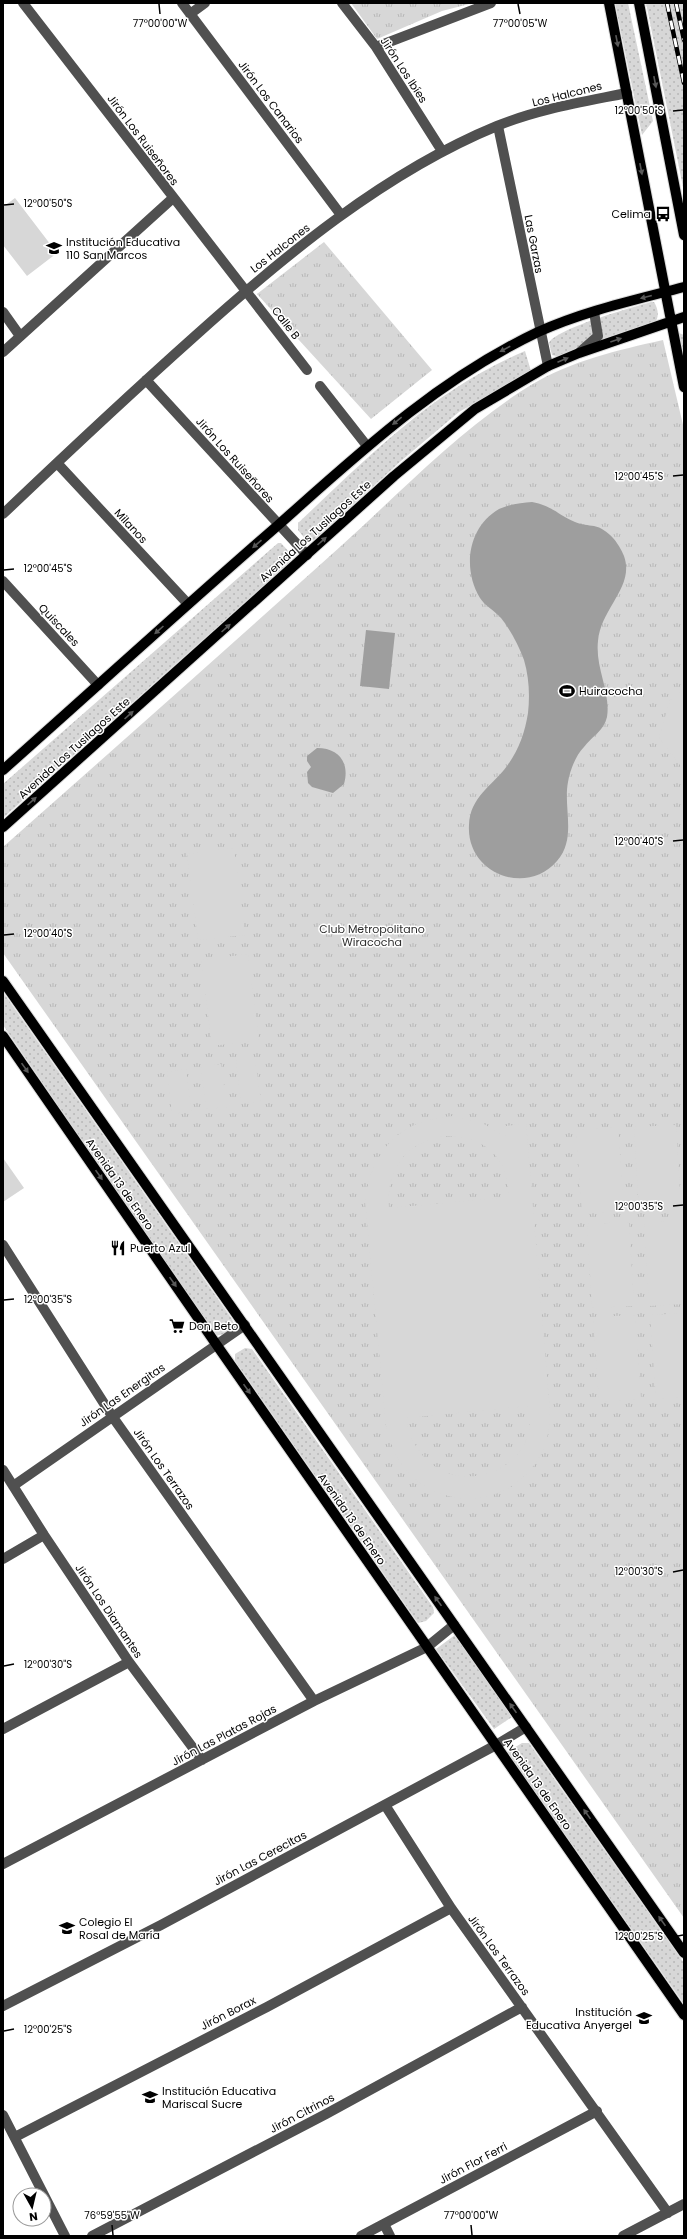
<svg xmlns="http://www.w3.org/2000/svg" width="687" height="2239" font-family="Poppins,sans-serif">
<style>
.grass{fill:url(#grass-dots)}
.park{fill:url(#park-tufts)}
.pitch{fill:#d7d7d7;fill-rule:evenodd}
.water{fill:#9e9e9e}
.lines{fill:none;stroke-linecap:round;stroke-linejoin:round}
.major-casing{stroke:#dbdbdb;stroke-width:12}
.minor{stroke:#505050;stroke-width:10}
.major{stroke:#000;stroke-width:10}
.rail-casing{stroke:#000;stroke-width:4.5}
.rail{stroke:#fff;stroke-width:3;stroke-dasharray:9;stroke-linecap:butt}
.oneway{fill:#595959}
.ticks{fill:none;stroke:#000;stroke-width:1.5}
.labels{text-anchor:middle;stroke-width:3;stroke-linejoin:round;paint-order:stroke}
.street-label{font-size:11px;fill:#000;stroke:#fff}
.poi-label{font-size:11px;fill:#000;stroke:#fff;text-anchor:start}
.park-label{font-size:11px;fill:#2e2e2e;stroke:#fff}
.ticks-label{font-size:10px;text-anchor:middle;fill:#000;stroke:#fff;stroke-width:3;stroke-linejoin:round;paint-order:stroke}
</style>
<defs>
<pattern id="grass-dots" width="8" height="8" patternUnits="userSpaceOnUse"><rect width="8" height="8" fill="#d7d7d7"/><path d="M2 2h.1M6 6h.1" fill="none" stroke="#b7b7b7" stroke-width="1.8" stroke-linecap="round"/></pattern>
<pattern id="park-tufts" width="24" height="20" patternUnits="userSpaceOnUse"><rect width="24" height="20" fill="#d7d7d7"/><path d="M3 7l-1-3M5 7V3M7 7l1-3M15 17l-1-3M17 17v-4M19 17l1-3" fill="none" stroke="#b7b7b7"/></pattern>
</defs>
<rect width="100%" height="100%" fill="#fff"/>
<path class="grass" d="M615 3H628L653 121 642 135Z
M646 3H684V192Z
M651 302H654C658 308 660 318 654 323L560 357 552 355 549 343C555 329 633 307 651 302Z
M679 333 684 335V360Z
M525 351 531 371 459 412 401 461 314 540H306L298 530V523C372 454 430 392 525 351Z
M278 543H281L292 555 291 561 3 818V784Z
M3 992 232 1319 235 1327 224 1334 215 1336 3 1025Z
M245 1348 252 1349 433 1607 434 1613 426 1621 418 1623 235 1361V1354Z
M455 1635 512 1717 494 1729 436 1649Z
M522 1743H529L684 1963V2004L507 1752Z"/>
<path class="park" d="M351 3H469V4L442 11 377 39Z
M324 242 432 370 371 419 257 294Z
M663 340 684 429V1918L3 953V847C116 747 229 647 341 546 402 491 461 428 531 385 571 361 618 350 663 340Z"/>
<path class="pitch" d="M15 198 57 253 27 276 3 245V207Z
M684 689V770L659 738 670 700Z
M234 848 245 935 198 940 187 854Z
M248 954 259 1040 212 1046 201 960Z
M255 1059 261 1101 241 1104 236 1061Z
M221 1064 227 1107 207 1109 201 1067Z
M186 1069 192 1111 172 1114 167 1072Z
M453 1116 482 1123 505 1136 506 1126 526 1123 550 1413C550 1433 545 1453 531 1469 499 1509 435 1508 404 1467 394 1455 390 1441 386 1426L365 1201C372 1149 401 1119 453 1116ZM447 1136C486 1137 508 1157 509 1197L389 1208C386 1167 407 1141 447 1136ZM528 1406C545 1469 453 1504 418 1449 411 1439 407 1429 407 1418Z
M676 1125 681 1209 639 1212 634 1127Z
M618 1127 624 1211 582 1214 576 1130Z
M3 1158 24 1188 3 1202Z
M684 1220V1304L649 1306 644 1222Z
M629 1222 634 1306 592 1308 587 1224Z
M684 1313V1397L656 1399 650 1315Z
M635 1315 641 1399 599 1402 593 1317Z"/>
<path class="water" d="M532 502C553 506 558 515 575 522 582 525 588 525 594 526 608 529 619 543 624 556 635 587 601 608 598 641 595 668 611 692 607 717 604 731 592 736 584 747 576 755 570 770 568 782 563 808 577 838 557 861 526 897 466 873 469 825 470 797 492 786 507 766 519 750 525 732 528 713 530 695 529 677 524 660 519 646 510 629 501 618 494 610 485 606 480 598 462 568 468 527 499 509 509 504 522 503 532 502Z
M366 630 395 633 389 689 360 686Z
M317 748C339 748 350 763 344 784L333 793 312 787 308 783 307 772 311 767 307 761V756Z"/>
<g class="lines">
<defs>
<path id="major" d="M609 3 684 387
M639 3 684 235
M3 770C94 689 184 607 276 527 358 454 437 380 538 332 584 311 635 300 684 287
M3 827 394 476 475 409 548 366 579 353 684 317
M3 981 684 1953
M3 1036 216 1344 684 2015"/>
</defs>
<use href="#major" class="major-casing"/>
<path class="minor" d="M23 3 307 370
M182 3 341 215
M342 3 376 47 442 151
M190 14 205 3
M376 47 491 3
M498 126 548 366
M3 312 20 336
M3 352 173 198
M580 352 598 336 594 312
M146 380 307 555
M320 386 367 446
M57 463 188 604
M3 514C66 454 130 394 195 336 284 256 385 172 497 126 538 109 583 102 627 93
M3 581 98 685
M3 1245 112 1416 314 1701
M3 1470 44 1535 129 1662 202 1760
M13 1486 245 1325
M3 1559 44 1535
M3 1729 129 1662
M385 1805 451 1908 668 2213
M3 1864 314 1701 427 1647 454 1625
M3 2006 161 1925 496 1745 526 1727
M3 2115 65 2236
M15 2137 267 2007 451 1908
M384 2224 390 2236
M92 2236 326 2114 522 2007
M361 2236 597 2111
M623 2236 684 2204"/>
<use href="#major" class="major"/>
<defs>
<path id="rail" d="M667 3 684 83
M676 3 684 40"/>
</defs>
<use href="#rail" class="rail-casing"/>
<use href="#rail" class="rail"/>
</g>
<defs><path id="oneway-solid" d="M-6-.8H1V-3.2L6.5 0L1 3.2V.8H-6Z"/></defs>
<g class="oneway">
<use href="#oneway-solid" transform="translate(617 41) rotate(79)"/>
<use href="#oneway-solid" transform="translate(655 82) rotate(79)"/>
<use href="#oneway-solid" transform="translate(641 169) rotate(79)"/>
<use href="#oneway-solid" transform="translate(646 297) rotate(166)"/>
<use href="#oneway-solid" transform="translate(616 340) rotate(-19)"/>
<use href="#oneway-solid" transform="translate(505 349) rotate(152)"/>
<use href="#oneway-solid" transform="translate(563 360) rotate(-23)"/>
<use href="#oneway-solid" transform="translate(397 421) rotate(141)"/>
<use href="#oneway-solid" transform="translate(322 541) rotate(-42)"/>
<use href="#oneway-solid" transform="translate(257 544) rotate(139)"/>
<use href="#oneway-solid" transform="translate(226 628) rotate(-42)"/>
<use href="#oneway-solid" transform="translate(159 630) rotate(138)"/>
<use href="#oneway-solid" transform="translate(129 715) rotate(-42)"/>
<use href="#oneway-solid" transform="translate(32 801) rotate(-42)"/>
<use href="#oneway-solid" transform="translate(25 1068) rotate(55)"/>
<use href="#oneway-solid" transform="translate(99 1175) rotate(55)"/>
<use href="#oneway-solid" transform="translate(173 1282) rotate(55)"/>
<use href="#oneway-solid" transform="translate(247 1389) rotate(55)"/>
<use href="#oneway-solid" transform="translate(438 1601) rotate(-125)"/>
<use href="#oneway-solid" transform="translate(513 1708) rotate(-125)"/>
<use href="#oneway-solid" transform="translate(587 1814) rotate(-125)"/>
<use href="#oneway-solid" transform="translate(662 1921) rotate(-125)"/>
</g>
<path class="ticks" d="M159 4 160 14M518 4 520 14M673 111 683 110M4 205 14 204M673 476 683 475M4 570 14 569M673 841 683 840M4 935 14 934M673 1206 683 1205M4 1300 14 1299M673 1572 683 1570M4 1666 14 1664M673 1937 683 1935M4 2031 14 2029M112 2225 113 2235M471 2225 472 2235"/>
<defs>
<symbol id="bus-bare" viewBox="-9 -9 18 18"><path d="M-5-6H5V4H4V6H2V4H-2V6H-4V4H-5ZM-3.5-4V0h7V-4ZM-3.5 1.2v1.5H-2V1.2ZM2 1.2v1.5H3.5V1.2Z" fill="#000" stroke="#fff" stroke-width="2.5" paint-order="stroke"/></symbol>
<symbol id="school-bare" viewBox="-9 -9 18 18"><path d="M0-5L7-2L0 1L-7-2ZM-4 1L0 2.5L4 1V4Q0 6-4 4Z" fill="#000" stroke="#fff" stroke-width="2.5" paint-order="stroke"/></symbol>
<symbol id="stadium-bare" viewBox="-9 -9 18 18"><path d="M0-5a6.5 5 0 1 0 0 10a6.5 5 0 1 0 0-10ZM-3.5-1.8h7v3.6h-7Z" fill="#000" stroke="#fff" stroke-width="2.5" paint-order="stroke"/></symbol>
<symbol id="restaurant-bare" viewBox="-9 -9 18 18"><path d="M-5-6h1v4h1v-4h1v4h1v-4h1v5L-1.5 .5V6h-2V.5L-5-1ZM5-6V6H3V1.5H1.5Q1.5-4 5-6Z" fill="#000" stroke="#fff" stroke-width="2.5" paint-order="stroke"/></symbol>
<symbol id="supermarket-bare" viewBox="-9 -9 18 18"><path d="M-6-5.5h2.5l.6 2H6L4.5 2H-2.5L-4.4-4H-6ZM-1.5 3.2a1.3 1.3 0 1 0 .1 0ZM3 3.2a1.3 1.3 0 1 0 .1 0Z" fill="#000" stroke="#fff" stroke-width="2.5" paint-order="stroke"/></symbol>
</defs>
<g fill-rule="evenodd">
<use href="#bus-bare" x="652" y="203" width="22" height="22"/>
<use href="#school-bare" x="43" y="237" width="22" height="22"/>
<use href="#stadium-bare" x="556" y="680" width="22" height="22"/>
<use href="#restaurant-bare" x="107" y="1237" width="22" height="22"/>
<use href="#supermarket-bare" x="166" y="1315" width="22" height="22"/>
<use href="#school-bare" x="56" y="1917" width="22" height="22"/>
<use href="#school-bare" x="633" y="2007" width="22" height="22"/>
<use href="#school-bare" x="139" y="2086" width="22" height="22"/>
</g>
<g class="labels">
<g class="street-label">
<text transform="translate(404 70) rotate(57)" y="4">Jirón Los Ibíes</text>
<text transform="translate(567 94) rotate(-14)" y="4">Los Halcones</text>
<text transform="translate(271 102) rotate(53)" y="4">Jirón Los Canarios</text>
<text transform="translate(143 140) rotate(53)" y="4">Jirón Los Ruiseñores</text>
<text transform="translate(534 244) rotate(79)" y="4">Las Garzas</text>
<text transform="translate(280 248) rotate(-38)" y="4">Los Halcones</text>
<text transform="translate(286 323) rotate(52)" y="4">Calle B</text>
<text transform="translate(235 460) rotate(48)" y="4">Jirón Los Ruiseñores</text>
<text transform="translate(131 526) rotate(47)" y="4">Milanos</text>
<text transform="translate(315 531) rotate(-42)" y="4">Avenida Los Tusilagos Este</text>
<text transform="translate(59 625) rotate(47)" y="4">Quiscales</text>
<text transform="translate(74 748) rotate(-42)" y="4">Avenida Los Tusilagos Este</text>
<text transform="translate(120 1184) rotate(55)" y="4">Avenida 13 de Enero</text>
<text transform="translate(122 1395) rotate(-35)" y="4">Jirón Las Energitas</text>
<text transform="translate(164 1469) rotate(55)" y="4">Jirón Los Terrazos</text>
<text transform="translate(352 1519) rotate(55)" y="4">Avenida 13 de Enero</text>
<text transform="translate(109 1611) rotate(56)" y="4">Jirón Los Diamantes</text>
<text transform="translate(224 1735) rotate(-28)" y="4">Jirón Las Platas Rojas</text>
<text transform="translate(538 1784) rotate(55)" y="4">Avenida 13 de Enero</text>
<text transform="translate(260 1858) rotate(-28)" y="4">Jirón Las Cerecitas</text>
<text transform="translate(499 1955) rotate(54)" y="4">Jirón Los Terrazos</text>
<text transform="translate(228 2013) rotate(-27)" y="4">Jirón Borax</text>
<text transform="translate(302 2113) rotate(-28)" y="4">Jirón Citrinos</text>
<text transform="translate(473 2163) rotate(-28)" y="4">Jirón Flor Ferri</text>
</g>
<g class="poi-label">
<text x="651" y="218" text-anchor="end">Celima</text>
<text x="66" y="246">Institución Educativa<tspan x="66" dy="13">110 San Marcos</tspan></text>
<text x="579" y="695">Huiracocha</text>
<text x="130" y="1252">Puerto Azul</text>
<text x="189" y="1330">Don Beto</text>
<text x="79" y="1926">Colegio El<tspan x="79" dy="13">Rosal de María</tspan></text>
<text x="632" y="2016" text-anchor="end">Institución<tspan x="632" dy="13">Educativa Anyergel</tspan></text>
<text x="162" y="2095">Institución Educativa<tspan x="162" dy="13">Mariscal Sucre</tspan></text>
</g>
<g class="park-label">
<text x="372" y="933">Club Metropolitano<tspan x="372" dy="13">Wiracocha</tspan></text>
</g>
</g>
<g class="ticks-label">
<text x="160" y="27">77°00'00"W</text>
<text x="520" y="27">77°00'05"W</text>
<text x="639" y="114">12°00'50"S</text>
<text x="48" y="207">12°00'50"S</text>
<text x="639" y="480">12°00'45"S</text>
<text x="48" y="572">12°00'45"S</text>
<text x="639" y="845">12°00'40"S</text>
<text x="48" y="937">12°00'40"S</text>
<text x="639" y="1210">12°00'35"S</text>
<text x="48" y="1303">12°00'35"S</text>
<text x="639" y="1575">12°00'30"S</text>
<text x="48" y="1668">12°00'30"S</text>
<text x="639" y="1940">12°00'25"S</text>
<text x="48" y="2033">12°00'25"S</text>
<text x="112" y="2219">76°59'55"W</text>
<text x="471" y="2219">77°00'00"W</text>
</g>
<rect width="687" height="2239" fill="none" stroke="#000000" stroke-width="8"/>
<g transform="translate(32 2207) rotate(172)"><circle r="19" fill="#ffffff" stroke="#999999"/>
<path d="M0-3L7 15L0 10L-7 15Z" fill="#000000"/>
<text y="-6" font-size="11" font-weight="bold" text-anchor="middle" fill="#000000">N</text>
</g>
</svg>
